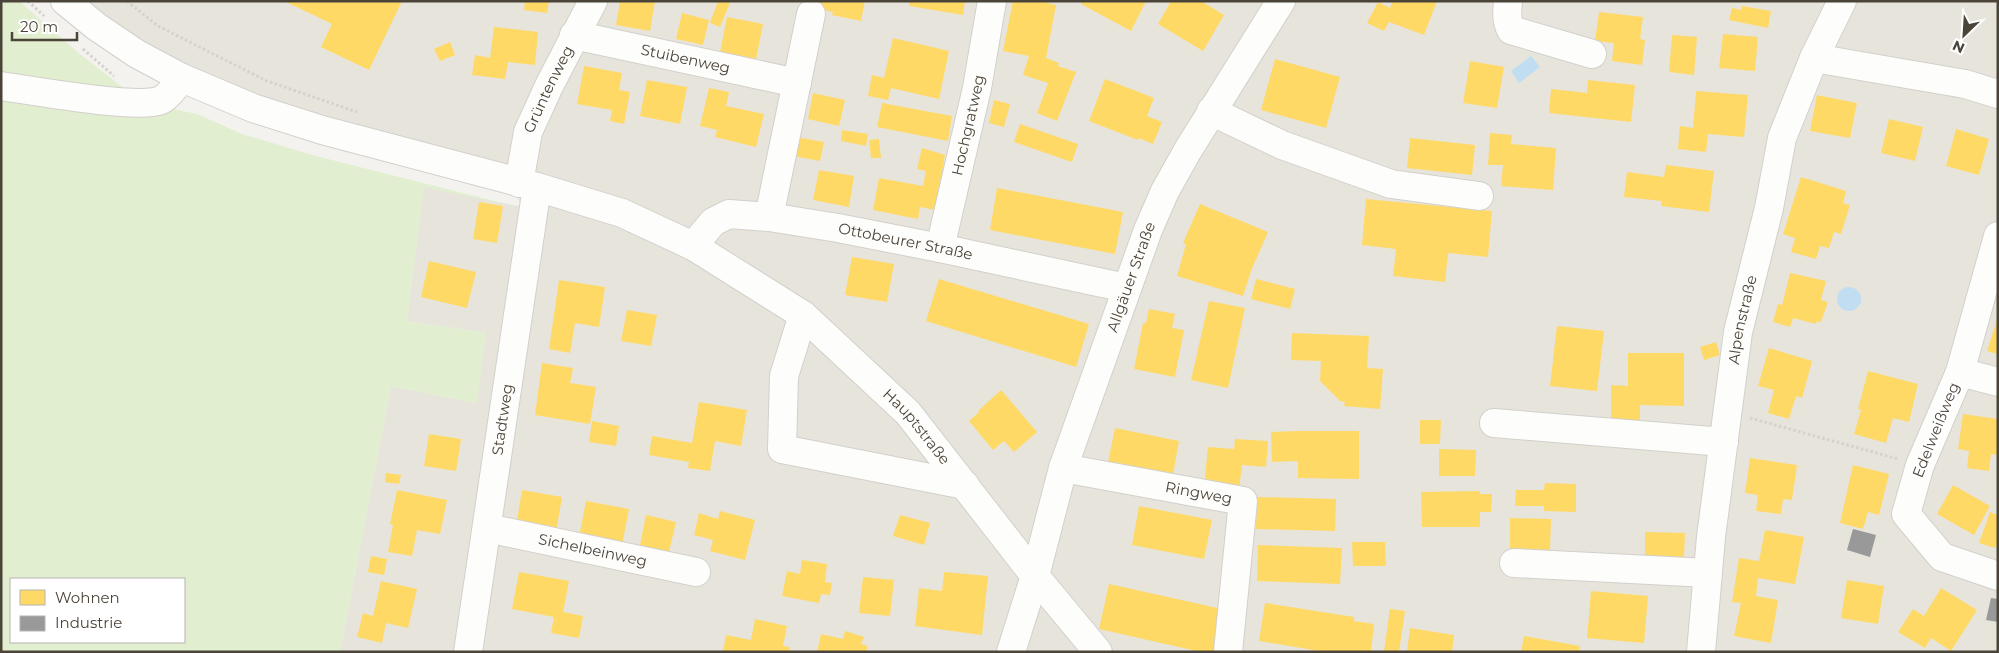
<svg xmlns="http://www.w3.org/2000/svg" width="1999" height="653" font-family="Montserrat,sans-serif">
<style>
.residential{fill:#e7e4dc}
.green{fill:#e1eecf;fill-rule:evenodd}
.water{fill:#c0ddf1}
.homes{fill:#ffd966}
.industry{fill:#999}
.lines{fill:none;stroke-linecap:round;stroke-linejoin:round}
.minor-casing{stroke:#d2d0cb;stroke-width:30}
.path{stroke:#d3d2cc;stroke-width:3;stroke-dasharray:2.5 2.5;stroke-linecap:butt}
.minor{stroke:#fdfdfc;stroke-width:28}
.labels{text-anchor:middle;stroke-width:5;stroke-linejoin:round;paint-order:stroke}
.street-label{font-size:15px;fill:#4b4439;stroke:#fff}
</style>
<rect width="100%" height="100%" fill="#f4f2ee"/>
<path class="residential" d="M86 1H1998V652H340L391 386 476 403 486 333 407 321 424 186 522 207 504 167 261 98 201 73 148 46Z"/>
<path class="green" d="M1 1H19L80 54 130 93 1 80Z
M1 93 148 112 173 109 197 114 242 134 316 156 522 208 424 187 407 321 486 333 477 403 391 386 340 652H1ZM11 579H184V642H11Z"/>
<path class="water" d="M1531 56 1540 67 1519 83 1511 71Z
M1837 299a12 12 0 1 1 24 0a12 12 0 1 1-24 0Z"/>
<path class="homes" d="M284 1H402L369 70 321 47 332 24Z
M525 1H549L547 13 524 10Z
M620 1H655L650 31 616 25Z
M718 1 730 3 720 27 710 23Z
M819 1H865L861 21 832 15 833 12 818 9Z
M909 1H965L963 15 909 6Z
M1013 1H1039L1056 5 1046 58 1059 63 1058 66 1076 72 1057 121 1037 113 1048 83 1023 75 1029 56 1003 51Z
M1082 1H1146L1131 31 1081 4Z
M1171 1H1201L1224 15 1203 51 1158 24Z
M1393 1H1437L1424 35 1389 22 1384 31 1367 23 1378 2 1390 8Z
M1742 6 1771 11 1768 28 1729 20 1732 8 1742 10Z
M1599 12 1643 17 1640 39 1645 40 1642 65 1612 61 1614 43 1595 41Z
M682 13 709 20 703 45 676 39Z
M727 17 763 24 756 59 720 52Z
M494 27 538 32 535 65 508 62 505 79 472 75 475 55 490 58Z
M1723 34 1758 37 1755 71 1719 68Z
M1672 35 1697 37 1694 75 1669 72Z
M893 38 949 51 939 99 891 88 888 100 868 96 872 75 884 78Z
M450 42 455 55 440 61 434 49Z
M1275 59 1340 77 1326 128 1261 110Z
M1470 61 1504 67 1497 108 1463 103Z
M584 66 622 73 619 90 630 92 624 124 610 121 612 110 577 104Z
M1105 79 1154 98 1147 116 1162 122 1153 144 1139 138 1138 140 1089 121Z
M647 80 687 87 680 124 640 116Z
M1588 80 1635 85 1631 122 1549 113 1551 89 1587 93Z
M709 88 729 92 726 106 764 114 756 147 715 137 717 130 700 126Z
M1696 91 1748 95 1744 137 1708 134 1706 152 1678 149 1680 126 1693 128Z
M813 93 845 100 839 126 808 119Z
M1817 95 1857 103 1850 138 1810 131Z
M994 100 1010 104 1004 127 989 123Z
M882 103 952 116 948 141 877 127Z
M1889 119 1923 127 1915 161 1881 153Z
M1020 124 1078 144 1072 162 1014 142Z
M1956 129 1989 139 1979 175 1946 166Z
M842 130 868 134 866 146 841 141Z
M1490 133 1512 135 1511 144 1556 148 1553 190 1501 186 1503 165H1488Z
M796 137 824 142 820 161 793 156Z
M1410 138 1475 145 1472 175 1407 168Z
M879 139 881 158H871L869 140Z
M922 148 945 155 935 210 920 207 918 219 873 210 879 178 923 186 926 171 917 169Z
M1666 165 1714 171 1709 212 1661 206 1662 201 1624 197 1627 172 1664 177Z
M819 170 854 176 849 207 813 200Z
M1801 177 1846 191 1843 203 1850 205 1841 234 1834 232 1829 248 1820 246 1816 259 1791 252 1795 238 1783 234Z
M997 188 1123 212 1115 254 990 230Z
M1366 199 1492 211 1488 257 1448 253 1445 282 1393 276 1396 249 1362 245Z
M479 202 503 206 497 243 473 239Z
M1200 204 1268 232 1251 271 1243 296 1177 276 1186 244 1183 243Z
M852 257 894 264 887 302 845 295Z
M429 261 476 272 467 308 421 297Z
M1790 273 1826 281 1821 300 1828 302 1821 322 1817 321 1816 324 1793 318 1790 327 1773 322 1778 304 1782 305Z
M939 279 1089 324 1076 367 926 321Z
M1256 279 1295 289 1290 309 1251 299Z
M559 280 605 287 599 327 575 323 570 353 549 349Z
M1209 301 1245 308 1228 388 1191 380Z
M1149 309 1175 314 1172 328 1184 330 1175 377 1134 369 1143 323H1146Z
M627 310 657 315 651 346 621 341Z
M1998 317V354L1987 351Z
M1557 326 1604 331 1597 391 1550 386Z
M1292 333 1369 336 1367 368 1383 369 1380 409 1344 406 1345 402 1340 401 1320 381 1321 361 1291 360Z
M1716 342 1720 355 1704 360 1700 347Z
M1769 348 1812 361 1802 398 1796 396 1789 419 1768 413 1774 390 1758 386Z
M1628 353H1684V406L1640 405V423H1611V385L1628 386Z
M542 363 573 368 570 383 596 387 590 424 535 415Z
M1868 371 1918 384 1909 422 1893 418 1886 443 1854 434 1861 410 1858 409Z
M1001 390 1037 432 1014 452 1004 441 993 450 969 421 979 412 978 411Z
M699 402 747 410 741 446 715 441 710 471 688 468 689 462 649 455 652 436 692 443Z
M1963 414 1998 419V455L1991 454 1989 471 1967 468 1969 451 1958 449Z
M1420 420H1441L1440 444H1420Z
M592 421 619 426 616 446 589 442Z
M1115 428 1179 441 1172 480 1107 467Z
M1298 431H1359V479L1298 478V461L1272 462 1271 432Z
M429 434 461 439 456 471 424 466Z
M1235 439 1268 441 1266 467 1242 465 1239 490 1204 486 1208 447 1234 449Z
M1439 449 1476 450 1475 476H1439Z
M1750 458 1797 465 1792 500 1783 499 1781 514 1756 511 1758 495 1745 493Z
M1853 465 1889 474 1879 515 1868 512 1863 529 1840 523Z
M386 473 401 475 399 484 385 482Z
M1545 483 1576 484V512L1544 511V506H1515L1516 490H1544Z
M1953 485 1990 506 1974 535 1937 514Z
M397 490 447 500 440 534 417 530 412 556 388 552 393 525 390 524Z
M522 490 562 497 556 532 516 526Z
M1480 491V494H1492L1491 512H1480V527H1422L1421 492Z
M1257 497 1336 499 1335 531 1256 529Z
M586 501 629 509 622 545 579 537Z
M1139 506 1212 520 1204 559 1132 545Z
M720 511 755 520 745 560 710 551 713 540 694 535 699 513 718 519Z
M1990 512 1998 515V543L1995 548 1979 543Z
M646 515 676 522 669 552 640 545Z
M900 515 930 523 924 545 893 536Z
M1510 518 1551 519 1550 551 1510 550Z
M1765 530 1804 537 1795 584 1758 578 1756 596 1778 600 1771 643 1734 636 1741 603 1732 602 1739 558 1759 561Z
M1645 532 1685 533 1684 557H1645Z
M1352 542H1385L1386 566H1353Z
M1258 545 1342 548 1340 584 1257 581Z
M371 556 387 559 384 575 368 572Z
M802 560 827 564 825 582 832 583 830 595 821 594 819 603 782 596 787 571 800 574Z
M519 572 569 581 563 612 583 616 579 638 551 633 554 617 512 609Z
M944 572 988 576 982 635 915 626 919 588 942 591Z
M863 577 894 580 890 616 859 613Z
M1847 580 1884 586 1878 624 1841 618Z
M381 581 417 589 408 628 386 623 382 643 357 637 363 613 373 616Z
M1109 584 1231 611 1222 652H1201L1099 629Z
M1941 588 1977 610 1951 651 1931 638 1925 648 1898 632 1913 609 1924 616Z
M1591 591 1648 596 1644 643 1587 638Z
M1265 603 1354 617V621L1374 624 1371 652H1325L1259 641Z
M1390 609 1405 611 1399 652 1384 651Z
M755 619 787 626 783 646 790 647 789 652H723L726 635 751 640Z
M1410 628 1454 635 1452 652H1407Z
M845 631 864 637 861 644 868 646 866 652H817L821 634 843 639Z
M1524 636 1580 646 1579 652H1521Z"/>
<path class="industry" d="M1853 529 1876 535 1870 557 1847 550Z
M1991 598 1998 599V622L1986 620Z"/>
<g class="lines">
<defs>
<g id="minor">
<path id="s1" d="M65 1 97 27 137 54 182 78 253 108 322 130 537 187 622 213 693 246 803 315 908 413 1035 576 1098 652"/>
<path d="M1508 1C1507 12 1506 20 1511 30L1592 54"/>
<path id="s2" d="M574 35 797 83"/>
<path d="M1814 58 1965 84 1998 94"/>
<path d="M1 86C30 90 139 110 161 100 168 97 176 85 182 78"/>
<path d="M1211 111 1282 145 1391 184 1479 196"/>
<path id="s3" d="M519 183 528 132 549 86 593 1"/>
<path d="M769 217 811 14"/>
<path d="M1998 236 1960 372 1920 465 1906 514 1942 557 1998 576"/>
<path id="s4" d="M693 246 713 222 729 214 769 217 838 228 940 248 1126 288"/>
<path id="s5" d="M940 248 977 88 992 1"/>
<path d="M803 315 784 376 782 449 965 485"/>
<path d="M1960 372 1998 382"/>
<path d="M1494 423 1724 442"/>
<path id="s6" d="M1063 468 1243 501 1228 652"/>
<path id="s7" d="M487 528 696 572"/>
<path d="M1514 563 1708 573"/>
<path id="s8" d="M468 652 537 187"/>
<path id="s9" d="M1011 652 1035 576 1063 468 1148 230 1165 191 1188 150 1281 1"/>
<path id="s10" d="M1701 652 1711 537 1738 332 1769 208 1782 138 1814 58 1842 1"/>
</g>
</defs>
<use href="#minor" class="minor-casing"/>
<path class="path" d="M28 1 44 16
M127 1 158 26 267 81 357 112
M83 49 114 76
M1750 418 1898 459"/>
<use href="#minor" class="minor"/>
</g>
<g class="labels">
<g class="street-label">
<text dy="5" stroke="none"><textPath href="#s2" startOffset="114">Stuibenweg</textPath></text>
<text dy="5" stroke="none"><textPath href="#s3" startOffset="99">Grüntenweg</textPath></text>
<text dy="5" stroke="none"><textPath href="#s5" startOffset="126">Hochgratweg</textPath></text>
<text dy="5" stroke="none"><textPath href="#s4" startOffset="228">Ottobeurer Straße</textPath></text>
<text dy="5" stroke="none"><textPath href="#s9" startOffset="394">Allgäuer Straße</textPath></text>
<text dy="5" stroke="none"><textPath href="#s10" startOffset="335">Alpenstraße</textPath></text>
<text dy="5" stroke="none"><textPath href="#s8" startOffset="235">Stadtweg</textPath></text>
<text dy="5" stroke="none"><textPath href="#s1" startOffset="969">Hauptstraße</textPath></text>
<text transform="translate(1936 430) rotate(-68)" y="5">Edelweißweg</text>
<text dy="5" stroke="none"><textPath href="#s6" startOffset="138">Ringweg</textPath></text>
<text dy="5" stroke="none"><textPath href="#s7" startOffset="108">Sichelbeinweg</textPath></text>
</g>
</g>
<rect width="1999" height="653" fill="none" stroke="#4b4439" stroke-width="5"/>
<rect x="10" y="578" width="175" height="65" fill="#ffffff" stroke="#b7b4b0"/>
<rect x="20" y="590" width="25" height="15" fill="#ffd966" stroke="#b7b4b0"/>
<text x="55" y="603" font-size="15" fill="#4b4439">Wohnen</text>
<rect x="20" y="616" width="25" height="15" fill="#999999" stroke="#b7b4b0"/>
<text x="55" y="628" font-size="15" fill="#4b4439">Industrie</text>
<g transform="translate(1964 35) rotate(205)" stroke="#ffffff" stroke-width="4" paint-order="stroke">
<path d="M0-4L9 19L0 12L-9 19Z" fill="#4b4439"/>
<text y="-8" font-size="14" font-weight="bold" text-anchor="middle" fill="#4b4439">N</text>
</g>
<path d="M12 32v8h65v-8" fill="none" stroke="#4b4439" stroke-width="2.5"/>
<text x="20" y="32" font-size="15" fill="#4b4439" stroke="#ffffff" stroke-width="4" paint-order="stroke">20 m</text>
</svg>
